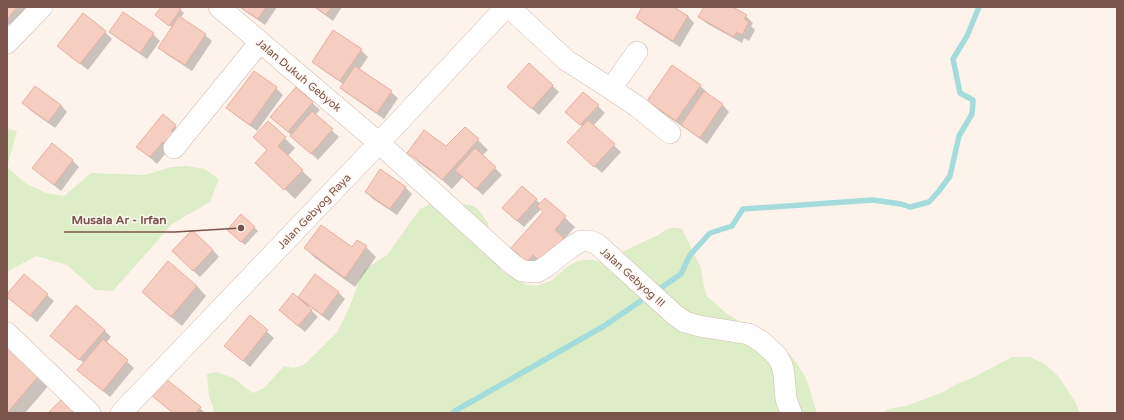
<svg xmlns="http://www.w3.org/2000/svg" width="1124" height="420" font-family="'Varela Round',sans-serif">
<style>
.green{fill:#ddedc7}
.shadow{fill:#0003}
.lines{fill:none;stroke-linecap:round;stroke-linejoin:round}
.stream{stroke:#a3dcdb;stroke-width:5.5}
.building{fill:#f5cdc1;stroke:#e8b0a0}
.minor-casing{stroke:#d4bbb1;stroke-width:22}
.minor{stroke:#fff;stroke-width:21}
.labels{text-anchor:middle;stroke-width:3;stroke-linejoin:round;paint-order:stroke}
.street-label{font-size:11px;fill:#7b544b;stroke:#fff8f2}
.leader{fill:none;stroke:#7b544b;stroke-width:1.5}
.callout-dot{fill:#7b544b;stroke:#fff8f2;stroke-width:1.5}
.callout-label{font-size:12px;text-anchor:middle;font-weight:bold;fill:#7b544b;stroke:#fff8f2;stroke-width:3;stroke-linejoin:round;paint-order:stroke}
</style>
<rect width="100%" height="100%" fill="#fef3eb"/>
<path class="green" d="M7 128 17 131 7 167 25 183 46 193 64 196 91 173 145 175 171 167 187 166 205 169 219 179 210 202 172 224 113 291 95 290 67 265 36 256 7 272Z
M436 203 471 205 478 209 488 223 489 232V252L503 272 527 285 536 286 552 280 567 267 575 262 584 260H593L601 262 658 235C667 228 671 226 682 229L701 268 704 287 707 296 727 314 769 338 789 354 796 362 806 378 817 413H214L213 406 209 397 207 374 215 372 231 377 239 382 246 388 253 393 264 388 284 366 293 368 302 366 309 360 337 332 349 308 361 276 365 269 387 255 420 209 428 205Z
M1012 357H1030L1046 365 1053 371 1059 377 1074 400 1080 413H882L888 409 906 406 941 393 957 384 974 377Z"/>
<path class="shadow" d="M7 7H28L13 28 7 23Z
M162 7H177L184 13 180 18 205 35 212 41 192 71 166 54 160 48 173 28 156 15Z
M239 7H277L265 25Z
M314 7H342L333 21Z
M643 7H672L688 16 694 23 680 47 644 24 637 18Z
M705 7H730L746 16 753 23 751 26 755 30 749 41 744 38 742 43 706 23 699 16Z
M123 13 153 34 160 41 147 59 117 38 110 31Z
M83 15 105 32 112 39 88 70 65 52Z
M334 31 361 50 368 57 359 70 391 92 398 98 384 119 348 94 341 88 343 84 320 68 313 62Z
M529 64 559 92 539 115 515 93Z
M254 72 276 88 283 95 257 131 235 115 228 108Z
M700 86 707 92 706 94 723 105 729 112 707 144 689 131 684 126 683 127 655 108 648 101Z
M296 88 320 110 315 115 339 137 318 160 278 123Z
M24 103 61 105 67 112 55 128 30 110Z
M598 106 605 113 593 126 621 152 602 173 575 149 583 127 573 118Z
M268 122 295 148 287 157 312 180 295 199 267 172 268 150Z
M175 126 182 133 157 164 138 147Z
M478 140 488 150 482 156 502 175 483 195 463 177 452 189 441 179 419 163 409 153 446 148Z
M72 160 79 167 61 191 40 174Z
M405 187 412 194 397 215 373 199 366 192Z
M522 187 541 204 545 199 575 227 537 271 522 258 545 212 541 209 524 227 510 215Z
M241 215 258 231 245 245 231 233Z
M357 241 366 247 376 257 355 287 315 258 305 248 352 249Z
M213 250 219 257 200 277 180 258Z
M315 275 338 292 345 299 329 321 309 306 308 307 318 317 305 332 287 317 298 299Z
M197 286 206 296 182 326 153 302 143 292Z
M47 295 54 301 37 322 7 296Z
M250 317 274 338 250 367 233 352Z
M104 330 111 337 106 343 134 368 110 397 85 376 84 363 59 342Z
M7 345 51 383 25 413 7 412Z
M159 401 200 408 205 413H173Z"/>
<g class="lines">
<path class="stream" d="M655 292 681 274 690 255 710 233 732 226 743 209 873 200 901 204 910 207 929 202 939 191 950 176 959 136 972 114 973 100 960 93 953 59 967 36 979 7
M453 413 455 411 604 326 648 296"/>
</g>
<path class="building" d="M7 7H17L7 20Z
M161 7H178L181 9 169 26 155 15Z
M240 7H266L258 19Z
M315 7H331L326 15Z
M642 7H674L688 16 673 41 636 18Z
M704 7H733L747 15 744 19 749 22 742 35 737 32 734 37 698 17Z
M123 12 154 33 140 53 109 32Z
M83 13 106 31 80 64 57 46Z
M179 16 206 34 185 65 158 48Z
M333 30 362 49 340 81 312 62Z
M529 63 553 85 532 109 507 87Z
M672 65 701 85 676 121 647 101Z
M355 66 392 91 377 113 340 88Z
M254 71 277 87 250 125 226 108Z
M35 86 61 105 48 122 22 103Z
M296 87 313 102 288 132 270 117Z
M704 91 723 104 700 138 681 125Z
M583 92 599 105 580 125 565 112Z
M312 111 333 129 311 154 290 136Z
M163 114 176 125 171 131 177 135 168 146 163 142 150 157 136 147Z
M588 120 615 144 594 167 567 142Z
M268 121 286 137 278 146 303 170 284 190 255 163 267 150 253 137Z
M465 127 479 139 442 180 430 169 407 153 424 130 446 146Z
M52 143 73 160 54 185 32 168Z
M475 148 496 167 476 189 455 170Z
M380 169 406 187 390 209 365 192Z
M522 186 537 199 517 221 502 208Z
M545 198 566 216 555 230 564 238 541 263 533 255 526 262 511 248 543 212 537 206Z
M241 214 255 227 241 242 227 230Z
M321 225 352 247 357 240 367 246 345 278 304 248Z
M192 230 213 250 193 271 172 251Z
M168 261 197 286 171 317 142 292Z
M24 274 48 294 30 316 7 297V294Z
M315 274 339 292 322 315 298 297Z
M293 293 312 310 298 326 279 310Z
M76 305 105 330 79 360 50 336Z
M250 315 268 330 243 361 224 346Z
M103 339 128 360 103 391 77 370Z
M7 343 42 372 8 412H7Z
M165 378 201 407 196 413H173L151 395Z
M64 397 81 413H48Z"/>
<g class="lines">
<defs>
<path id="minor" d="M219 7 379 143 512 264 522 271 537 272 547 266 571 247 581 241H590L597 244 675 315 685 322 699 326 749 334 762 342 777 356 782 365 784 375 786 399 791 413
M509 7 566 60 611 89 637 52
M7 43 42 7
M611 89 638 107 670 133
M174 148 260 42
M7 333 90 413
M121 413 379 143 506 7"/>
</defs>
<use href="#minor" class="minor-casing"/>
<use href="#minor" class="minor"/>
</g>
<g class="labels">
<g class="street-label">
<text transform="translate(299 75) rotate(40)" y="4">Jalan Dukuh Gebyok</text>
<text transform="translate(314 211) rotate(-46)" y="4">Jalan Gebyog Raya</text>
<text transform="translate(633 277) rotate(42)" y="4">Jalan Gebyog III</text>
</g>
</g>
<path class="leader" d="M241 228L175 232H64"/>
<circle class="callout-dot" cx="241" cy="228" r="4"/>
<g class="callout-label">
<text x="119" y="224">Musala Ar - Irfan</text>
</g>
<rect width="1124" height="420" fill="none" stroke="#7b544b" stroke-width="16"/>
</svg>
